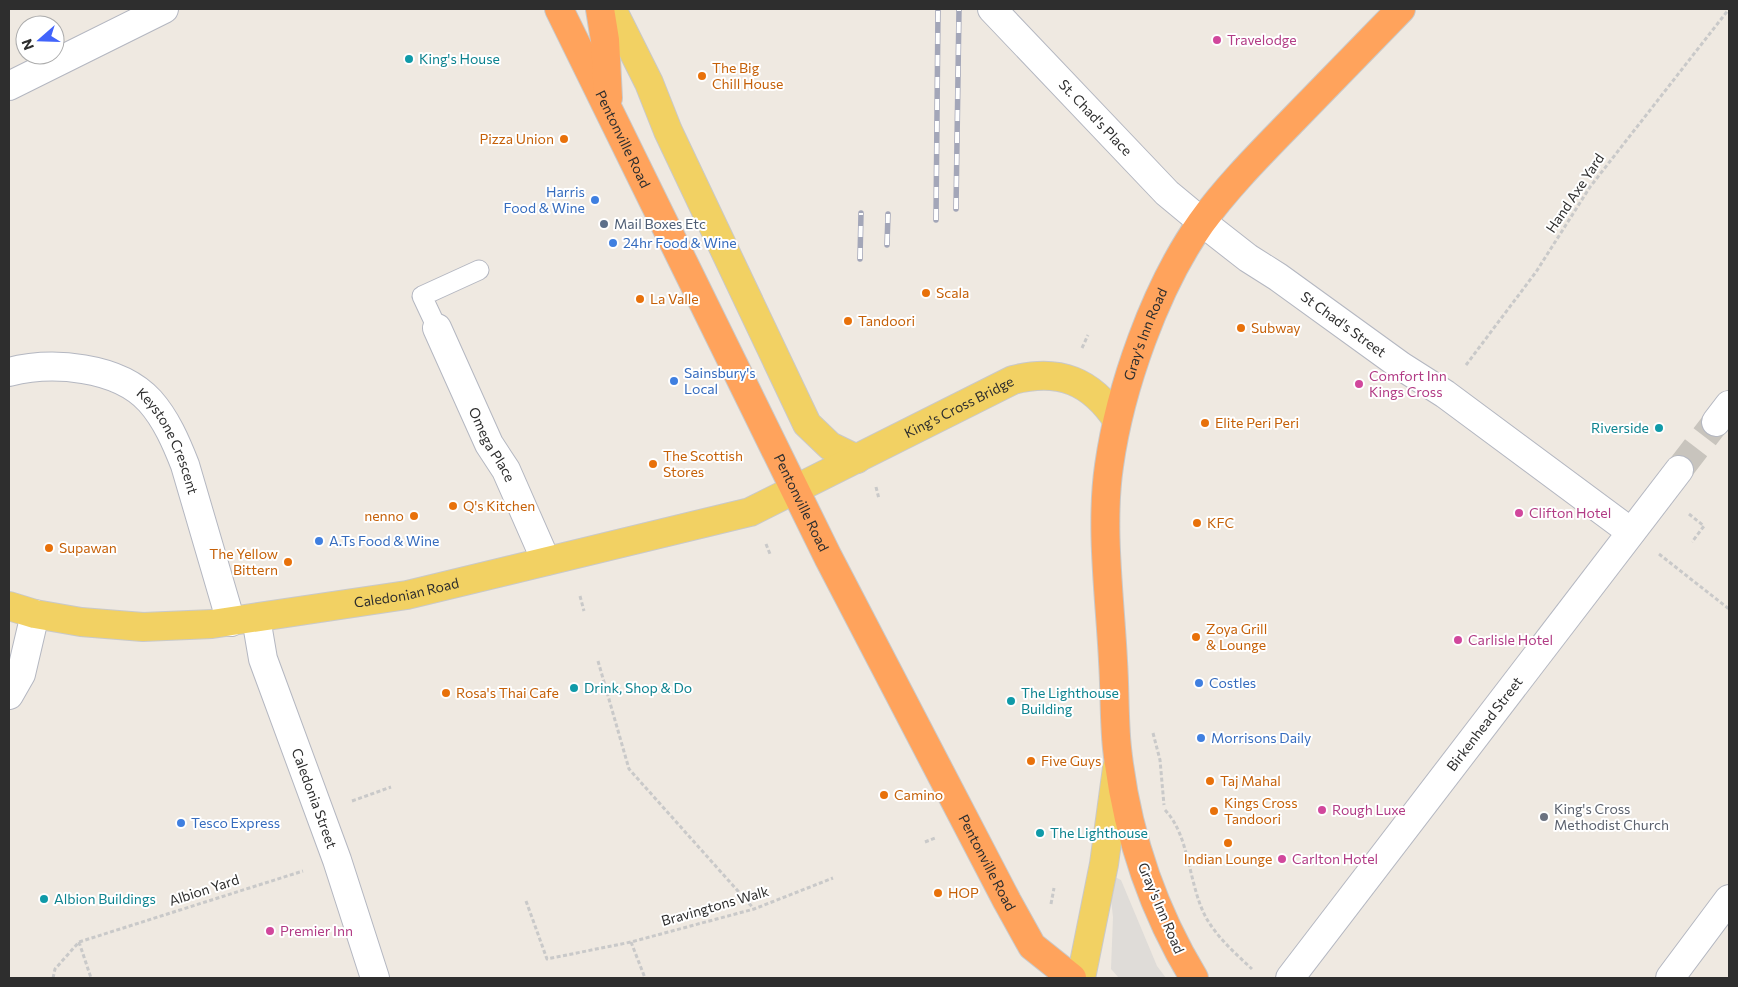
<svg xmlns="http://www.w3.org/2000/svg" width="1738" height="987" font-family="Commissioner,sans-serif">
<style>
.plaza{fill:#dfdcd8}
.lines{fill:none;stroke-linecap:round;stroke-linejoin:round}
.street-tunnel{stroke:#c8c4bd;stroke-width:28;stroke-dasharray:28 14;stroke-linecap:butt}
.lane-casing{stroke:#b4b7c1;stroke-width:21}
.street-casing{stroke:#b4b7c1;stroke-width:30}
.primary-casing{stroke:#c9c9c9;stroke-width:30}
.highway-casing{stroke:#c9c9c9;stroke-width:30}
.path{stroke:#c9c9c9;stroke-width:3;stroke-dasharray:4 2.5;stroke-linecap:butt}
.lane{stroke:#fff;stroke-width:19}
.street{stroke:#fff;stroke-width:28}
.primary{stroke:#f2d163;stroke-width:28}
.highway{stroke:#ffa35c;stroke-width:28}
.rail-casing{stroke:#a3a6b8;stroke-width:5.5}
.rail{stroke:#fff;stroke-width:4;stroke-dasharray:11;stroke-linecap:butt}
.hotel-dot{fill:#d1479c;stroke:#fff;stroke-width:2}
.culture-dot{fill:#0f9aa8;stroke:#fff;stroke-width:2}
.food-dot{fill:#e8710a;stroke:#fff;stroke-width:2}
.shop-dot{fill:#3f7fe0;stroke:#fff;stroke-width:2}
.service-dot{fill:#5c6f8a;stroke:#fff;stroke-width:2}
.worship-dot{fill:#6b7280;stroke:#fff;stroke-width:2}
.labels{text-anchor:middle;stroke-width:4;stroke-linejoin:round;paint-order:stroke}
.hotel-label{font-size:14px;fill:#b23c85;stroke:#fff;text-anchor:start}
.culture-label{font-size:14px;fill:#0d838f;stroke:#fff;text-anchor:start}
.food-label{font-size:14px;fill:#c56008;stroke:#fff;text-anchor:start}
.street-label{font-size:14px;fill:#2e2e2e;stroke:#fff}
.shop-label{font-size:14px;fill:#366cbe;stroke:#fff;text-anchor:start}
.service-label{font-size:14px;fill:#4e5e75;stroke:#fff;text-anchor:start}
.worship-label{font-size:14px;fill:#5b616d;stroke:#fff;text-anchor:start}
</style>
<rect width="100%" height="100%" fill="#efe9e1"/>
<path class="plaza" d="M1115 877 1121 880 1157 966 1166 978H1119L1111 969 1113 917 1109 882Z"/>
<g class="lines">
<path class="street-tunnel" d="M1679 470 1716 422"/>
<defs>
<path id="lane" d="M437 328 422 296 479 270"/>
<g id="street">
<path id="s1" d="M992 9 1167 193 1202 222 1248 258 1278 277 1401 366 1445 394 1631 532"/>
<path d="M9 86 164 9"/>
<path id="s2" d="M437 328 489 444 506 470 546 561"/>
<path id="s3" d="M9 372C52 361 118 366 150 401 166 419 176 442 185 465L231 622"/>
<path d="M1716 422 1729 405"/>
<path id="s4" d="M256 618 263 659 337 860 375 978"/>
<path d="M9 695 21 674 35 614"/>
<path id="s5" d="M1290 978 1679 470"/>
<path d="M1670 978 1729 899"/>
</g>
<g id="primary">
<path d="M612 9 649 83 668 131 807 424 830 446 857 459"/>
<path id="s6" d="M9 606 35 614 81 622 143 627 212 624 407 595 750 512 1013 380C1059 368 1091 381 1117 420"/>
<path d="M1081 978 1104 864 1117 768"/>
</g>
<g id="highway">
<path id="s7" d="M559 9 828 557 1007 901 1032 946 1072 978"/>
<path d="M600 9 605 40 608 98"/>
<path id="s8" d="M1194 978C1151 907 1126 831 1117 748 1114 720 1115 690 1113 661 1110 599 1100 527 1109 466 1120 388 1155 288 1201 223 1227 187 1260 154 1291 122 1328 84 1365 46 1401 9"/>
</g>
</defs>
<use href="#lane" class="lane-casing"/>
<use href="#street" class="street-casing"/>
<use href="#primary" class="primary-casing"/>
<use href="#highway" class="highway-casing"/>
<path class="path" d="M1082 348 1088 335
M1466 365 1536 272 1590 187 1729 9
M876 487 879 499
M1689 514 1704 526 1692 542
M766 544 770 554
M1659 554 1729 609
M580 596 584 611
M598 661 629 769 754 909
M1153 733 1160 760 1164 805
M352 801 391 787
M1165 810C1191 837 1188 888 1208 921 1219 939 1236 954 1252 969
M925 842 935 838
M526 901 547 959 631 942 754 909 833 878
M1051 904 1054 888
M79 942 91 978
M631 942 645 978
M53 978 55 969 79 942 303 871"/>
<use href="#lane" class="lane"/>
<use href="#street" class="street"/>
<use href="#primary" class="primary"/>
<use href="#highway" class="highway"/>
<defs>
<path id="rail" d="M956 209 959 9
M936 220 938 9
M887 245 888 214
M860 259 861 213"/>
</defs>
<use href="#rail" class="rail-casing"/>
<use href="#rail" class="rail"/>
</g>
<g class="hotel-dot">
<circle cx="1217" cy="40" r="5"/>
<circle cx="1359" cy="384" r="5"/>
<circle cx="1519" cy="513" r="5"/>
<circle cx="1458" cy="640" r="5"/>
<circle cx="1322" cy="810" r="5"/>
<circle cx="1282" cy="859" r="5"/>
<circle cx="270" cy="931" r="5"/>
</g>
<g class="culture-dot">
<circle cx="409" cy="59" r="5"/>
<circle cx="1659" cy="428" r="5"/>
<circle cx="574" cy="688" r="5"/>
<circle cx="1011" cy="701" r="5"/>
<circle cx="1040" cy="833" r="5"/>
<circle cx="44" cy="899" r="5"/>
</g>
<g class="food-dot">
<circle cx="702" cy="76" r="5"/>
<circle cx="564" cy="139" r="5"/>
<circle cx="926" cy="293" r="5"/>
<circle cx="640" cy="299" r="5"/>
<circle cx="848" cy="321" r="5"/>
<circle cx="1241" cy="328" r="5"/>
<circle cx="1205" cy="423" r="5"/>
<circle cx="653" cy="464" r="5"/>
<circle cx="453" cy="506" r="5"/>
<circle cx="414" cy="516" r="5"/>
<circle cx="1197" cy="523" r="5"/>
<circle cx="49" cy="548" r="5"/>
<circle cx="288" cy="562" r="5"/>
<circle cx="1196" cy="637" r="5"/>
<circle cx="446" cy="693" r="5"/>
<circle cx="1031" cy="761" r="5"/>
<circle cx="1210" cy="781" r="5"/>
<circle cx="884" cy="795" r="5"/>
<circle cx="1214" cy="811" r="5"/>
<circle cx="1228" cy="843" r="5"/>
<circle cx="938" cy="893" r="5"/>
</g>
<g class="shop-dot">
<circle cx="595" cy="200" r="5"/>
<circle cx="613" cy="243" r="5"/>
<circle cx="674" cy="381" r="5"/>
<circle cx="319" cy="541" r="5"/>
<circle cx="1199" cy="683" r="5"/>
<circle cx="1201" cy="738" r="5"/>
<circle cx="181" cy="823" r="5"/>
</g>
<circle class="service-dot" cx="604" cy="224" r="5"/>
<circle class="worship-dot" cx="1544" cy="817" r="5"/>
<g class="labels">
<g class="hotel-label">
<text x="1227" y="45">Travelodge</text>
<text x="1369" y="381">Comfort Inn<tspan x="1369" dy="16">Kings Cross</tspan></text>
<text x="1529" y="518">Clifton Hotel</text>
<text x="1468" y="645">Carlisle Hotel</text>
<text x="1332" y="815">Rough Luxe</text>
<text x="1292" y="864">Carlton Hotel</text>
<text x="280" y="936">Premier Inn</text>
</g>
<g class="culture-label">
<text x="419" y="64">King's House</text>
<text x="1649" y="433" text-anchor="end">Riverside</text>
<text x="584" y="693">Drink, Shop &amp; Do</text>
<text x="1021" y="698">The Lighthouse<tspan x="1021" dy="16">Building</tspan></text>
<text x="1050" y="838">The Lighthouse</text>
<text x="54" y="904">Albion Buildings</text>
</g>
<g class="food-label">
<text x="712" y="73">The Big<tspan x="712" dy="16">Chill House</tspan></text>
<text x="554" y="144" text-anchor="end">Pizza Union</text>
<text x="936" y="298">Scala</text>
<text x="650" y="304">La Valle</text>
<text x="858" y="326">Tandoori</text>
<text x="1251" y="333">Subway</text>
<text x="1215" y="428">Elite Peri Peri</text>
<text x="663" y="461">The Scottish<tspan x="663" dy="16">Stores</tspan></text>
<text x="463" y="511">Q's Kitchen</text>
<text x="404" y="521" text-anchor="end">nenno</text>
<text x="1207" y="528">KFC</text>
<text x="59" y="553">Supawan</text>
<text x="278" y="559" text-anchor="end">The Yellow<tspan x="278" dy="16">Bittern</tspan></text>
<text x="1206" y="634">Zoya Grill<tspan x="1206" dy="16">&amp; Lounge</tspan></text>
<text x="456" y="698">Rosa's Thai Cafe</text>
<text x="1041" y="766">Five Guys</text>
<text x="1220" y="786">Taj Mahal</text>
<text x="894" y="800">Camino</text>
<text x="1224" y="808">Kings Cross<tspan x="1224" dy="16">Tandoori</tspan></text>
<text x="1228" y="864" text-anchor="middle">Indian Lounge</text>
<text x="948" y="898">HOP</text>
</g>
<g class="street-label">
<text dy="5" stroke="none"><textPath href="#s1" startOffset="150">St. Chad's Place</textPath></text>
<text dy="5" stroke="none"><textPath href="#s7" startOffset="145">Pentonville Road</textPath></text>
<text transform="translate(1575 193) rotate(-56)" y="5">Hand Axe Yard</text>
<text dy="5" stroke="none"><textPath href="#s1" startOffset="474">St Chad's Street</textPath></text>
<text dy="5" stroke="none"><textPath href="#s8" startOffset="664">Gray's Inn Road</textPath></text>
<text dy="5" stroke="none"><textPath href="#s6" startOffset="989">King's Cross Bridge</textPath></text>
<text dy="5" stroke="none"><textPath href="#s3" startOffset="194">Keystone Crescent</textPath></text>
<text dy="5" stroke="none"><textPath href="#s2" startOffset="129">Omega Place</textPath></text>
<text dy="5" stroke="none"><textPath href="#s7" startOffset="550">Pentonville Road</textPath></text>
<text dy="5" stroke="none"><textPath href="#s6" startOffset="402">Caledonian Road</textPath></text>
<text dy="5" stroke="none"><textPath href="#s5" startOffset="320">Birkenhead Street</textPath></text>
<text dy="5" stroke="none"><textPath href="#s4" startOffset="190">Caledonia Street</textPath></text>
<text dy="5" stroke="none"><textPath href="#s7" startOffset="955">Pentonville Road</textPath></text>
<text transform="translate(204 890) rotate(-18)" y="5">Albion Yard</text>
<text transform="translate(715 906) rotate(-16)" y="5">Bravingtons Walk</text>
<text transform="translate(1161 908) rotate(67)" y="5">Gray's Inn Road</text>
</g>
<g class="shop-label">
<text x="585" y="197" text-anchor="end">Harris<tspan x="585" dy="16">Food &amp; Wine</tspan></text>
<text x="623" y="248">24hr Food &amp; Wine</text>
<text x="684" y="378">Sainsbury's<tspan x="684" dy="16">Local</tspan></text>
<text x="329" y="546">A.Ts Food &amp; Wine</text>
<text x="1209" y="688">Costles</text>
<text x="1211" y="743">Morrisons Daily</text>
<text x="191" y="828">Tesco Express</text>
</g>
<g class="service-label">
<text x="614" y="229">Mail Boxes Etc</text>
</g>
<g class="worship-label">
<text x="1554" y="814">King's Cross<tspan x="1554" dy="16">Methodist Church</tspan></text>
</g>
</g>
<rect width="1738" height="987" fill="none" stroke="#2e2e2e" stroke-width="20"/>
<g transform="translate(40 40) rotate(250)"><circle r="24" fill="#ffffff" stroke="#ababab"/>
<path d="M0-4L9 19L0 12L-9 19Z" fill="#4264fb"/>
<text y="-8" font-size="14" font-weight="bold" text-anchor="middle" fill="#2e2e2e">N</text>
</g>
</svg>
